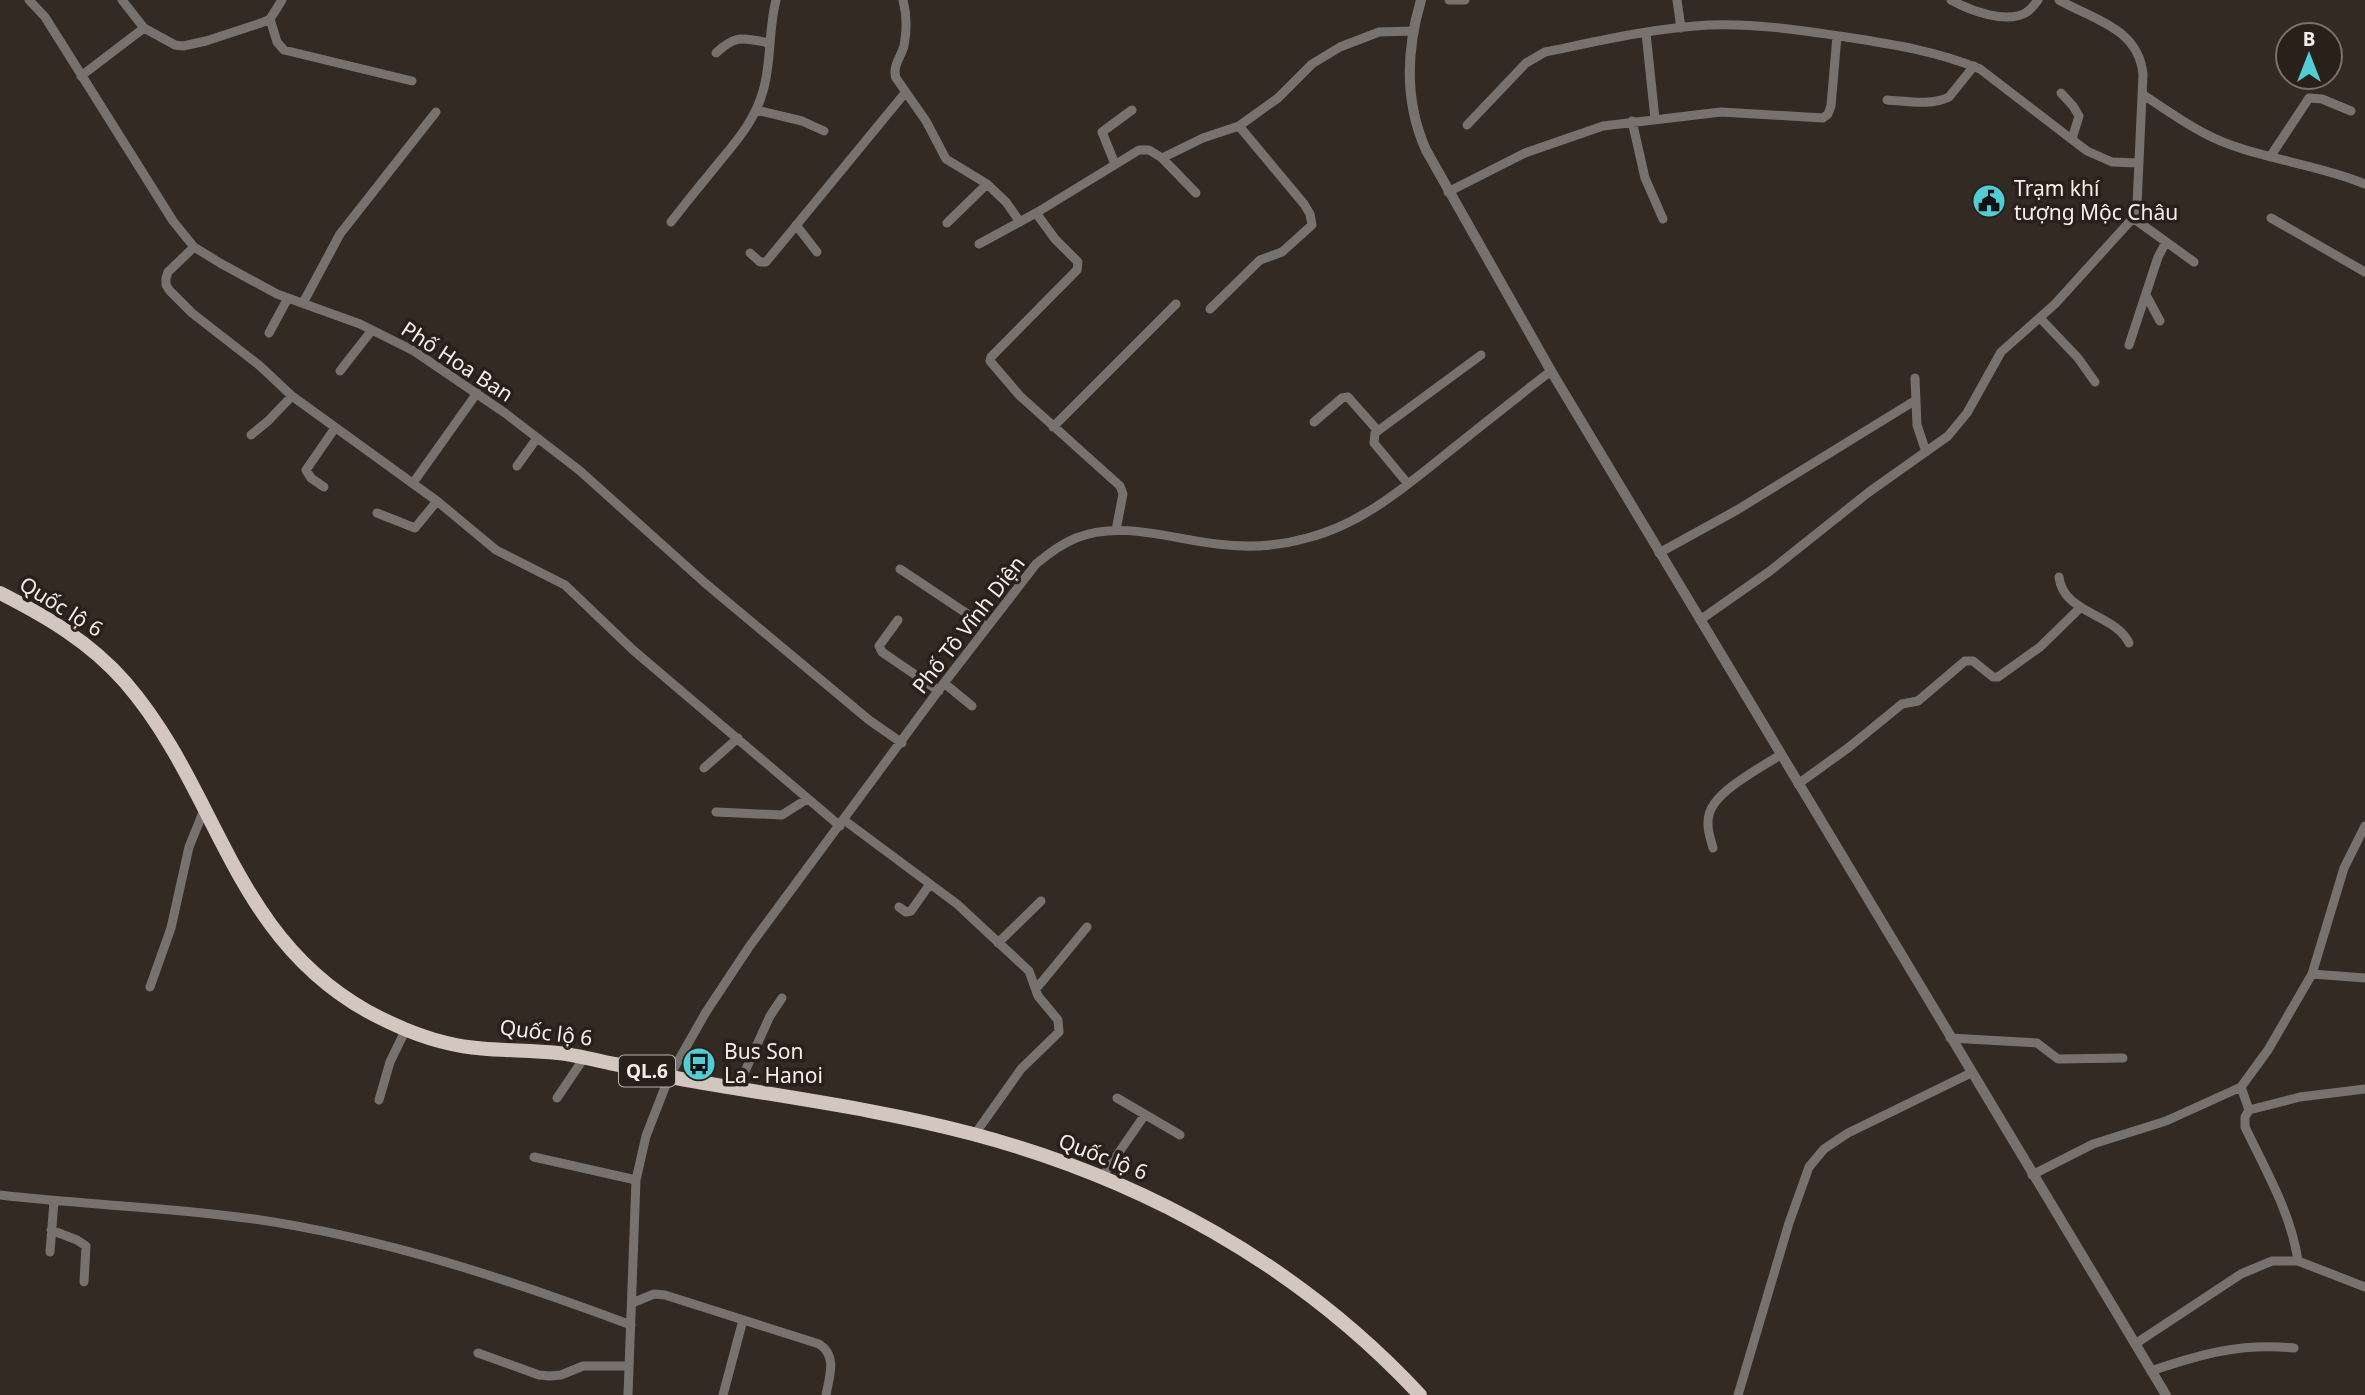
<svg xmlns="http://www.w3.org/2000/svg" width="2365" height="1395" font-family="'Noto Sans',sans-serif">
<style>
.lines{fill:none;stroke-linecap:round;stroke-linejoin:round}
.minor{stroke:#78726f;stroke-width:9}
.tertiary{stroke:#78726f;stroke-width:10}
.trunk{stroke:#d3c6bf;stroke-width:14}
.labels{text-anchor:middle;stroke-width:7;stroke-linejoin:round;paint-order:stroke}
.shield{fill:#2a201a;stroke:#b8b0ac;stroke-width:2}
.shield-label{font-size:19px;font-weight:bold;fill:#f5eeea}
.poi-label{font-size:21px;fill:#f5eeea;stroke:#2a201a;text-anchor:start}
.street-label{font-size:21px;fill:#f5eeea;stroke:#2a201a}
</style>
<rect width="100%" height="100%" fill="#342a24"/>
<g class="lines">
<path class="minor" d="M29 0 45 17 173 221 194 247 220 263 277 294 360 324 414 351 505 413 579 470 705 583 869 720 902 743
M122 0 144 28
M903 0C907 15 907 30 904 46 901 57 892 66 896 78L926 121 946 159 987 184 1006 202 1020 222
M1449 0H1465
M1677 0 1681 28
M1951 0C1969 10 2007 25 2027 12 2031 9 2035 4 2038 0
M270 19 277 42 284 50 412 81
M1646 33 1655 119
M716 53C736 34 744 38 769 43
M81 76 144 28 175 45 183 46 206 41 261 23 270 19 282 0
M2061 93 2073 106 2079 116 2072 139
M2142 94C2170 112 2199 134 2231 145 2275 161 2322 166 2365 184
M1887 100C1907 101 1931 106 1949 97L1974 66
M756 110 802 121 824 131
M1632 121 1645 178 1663 219
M1467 125 1526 63 1545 52C1599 41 1654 28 1708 25 1754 23 1800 30 1846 37 1891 44 1937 51 1980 69L2087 151 2112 162 2138 163
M2270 157 2309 98 2322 99 2351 111
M1162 158 1196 193
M1115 164 1102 132 1132 110
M1448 192 1525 153 1603 126 1721 112 1823 118 1828 114 1831 106 1837 36
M2133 218 2194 262
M2271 218 2365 272
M671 222C683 207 695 191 708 176 729 149 754 125 763 91 772 61 768 30 776 0
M947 223 987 184
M796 225 817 252
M979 244 1036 213
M194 247 168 272 166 278V285L170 291 192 313 260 366 292 396 437 501 496 550 565 585 633 650 840 826
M750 253 760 262H766L905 93
M2146 295 2160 321
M303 303 340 234 436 112
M1210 309 1260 260 1282 252 1312 225 1310 214 1304 204 1239 126
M2040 318 2078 358 2095 382
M269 333 288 298
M2129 345 2158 257 2166 242
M340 371 372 330
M1915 378 1917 425 1926 452
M1314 422 1342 398 1348 397 1378 431
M1053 427 1176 304
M251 435 268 421 292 396
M517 466 537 438
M413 483 477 393
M1408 484 1374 443 1375 433 1481 355
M324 487 311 478 306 470 335 428
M377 513 415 528 437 501
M1116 530 1123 494 1120 486 1020 396 990 361 991 357 1077 270 1078 262 1055 239 1036 213 1139 150H1149L1162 158 1203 138 1239 126 1278 98 1312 64 1340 47 1379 32 1413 31
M1659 553 1737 510 1916 400
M900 569 987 627
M2059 577C2063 614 2116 614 2129 643
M898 620 879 646 882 652 939 691
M1700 620 1770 571 1869 492 1948 436 1967 413 2001 352 2055 304 2133 218 2137 205 2143 74C2138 28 2094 20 2059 0
M944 683 972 706
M704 768 738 738
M1798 784 1848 748 1902 704 1918 701 1965 661H1973L1993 677H1998L2040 647 2081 607
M716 812 782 815 807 799
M844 820 957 904 1029 971 1038 996 1058 1020 1059 1032 1021 1069 975 1134
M1713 848C1710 837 1706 826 1709 815 1714 791 1761 768 1780 755
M899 907 906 912 911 911 930 884
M998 943 1041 901
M2312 974 2365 978
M150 987 171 928 189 847 204 810
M1036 989 1087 927
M1950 1038 2037 1043 2058 1059 2123 1058
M2241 1087 2249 1110 2245 1117V1127C2266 1171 2291 1213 2298 1261
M737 1089 770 1016 782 998
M557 1098 584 1058
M1117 1098 1180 1135
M379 1100 390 1062 406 1029
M2249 1110 2300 1097 2365 1089
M534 1157 636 1180
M2032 1175 2093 1144 2166 1121 2241 1087 2268 1050 2312 974 2344 868 2365 826
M1102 1177 1144 1116
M0 1195C85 1205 169 1207 254 1219 384 1238 508 1279 631 1325
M51 1230 77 1240 86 1246 84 1282
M50 1252 54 1201
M632 1303 654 1294 665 1295 819 1344C838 1356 829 1377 826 1395
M2135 1344 2241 1274 2272 1261H2298L2365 1287
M478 1353 539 1375 550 1376 561 1375 583 1366H629
M2151 1371C2201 1354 2240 1343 2294 1348
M628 1395 636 1180 646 1136 669 1077 706 1012 749 947 944 683 1036 564C1048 554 1061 544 1076 538 1120 520 1172 539 1217 544 1247 548 1279 546 1307 538 1363 524 1407 485 1451 450 1484 424 1517 397 1551 371
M723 1395 743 1320
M1738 1395 1789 1223 1809 1167 1824 1149 1848 1133 1971 1073"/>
<path class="tertiary" d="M1421 0C1406 51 1404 101 1426 150L1551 371 2166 1395"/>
<path class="trunk" d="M0 593C47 617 90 642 125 682 219 790 230 934 367 1011 391 1024 420 1037 447 1043 483 1052 522 1049 558 1053 575 1055 592 1059 609 1063 632 1067 654 1074 676 1078 775 1096 876 1108 973 1134 1143 1179 1299 1265 1420 1395"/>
</g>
<defs>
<symbol id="civic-disc" viewBox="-11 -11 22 22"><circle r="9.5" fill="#52ccd5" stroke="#2a201a"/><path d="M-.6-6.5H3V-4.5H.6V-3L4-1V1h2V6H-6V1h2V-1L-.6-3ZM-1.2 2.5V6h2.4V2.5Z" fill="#111"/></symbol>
<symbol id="bus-disc" viewBox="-11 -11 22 22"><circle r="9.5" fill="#52ccd5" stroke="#2a201a"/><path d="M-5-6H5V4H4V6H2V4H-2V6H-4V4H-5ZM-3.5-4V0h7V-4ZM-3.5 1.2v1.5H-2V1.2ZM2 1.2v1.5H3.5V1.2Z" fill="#111"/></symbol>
</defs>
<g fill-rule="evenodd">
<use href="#civic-disc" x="1970" y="182" width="38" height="38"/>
<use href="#bus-disc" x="680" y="1045" width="38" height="38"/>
</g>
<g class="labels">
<rect class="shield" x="619" y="1055.5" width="56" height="31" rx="5"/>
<g class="shield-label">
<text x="647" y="1078">QL.6</text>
</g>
<g class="poi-label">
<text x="2014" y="196">Trạm khí<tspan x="2014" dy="24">tượng Mộc Châu</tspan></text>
<text x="724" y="1059">Bus Son<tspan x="724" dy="24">La - Hanoi</tspan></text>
</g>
<g class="street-label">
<text transform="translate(457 362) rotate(33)" y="7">Phố Hoa Ban</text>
<text transform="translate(61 607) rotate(32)" y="7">Quốc lộ 6</text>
<text transform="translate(969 625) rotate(-52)" y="7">Phố Tô Vĩnh Diện</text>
<text transform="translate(546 1033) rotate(7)" y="7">Quốc lộ 6</text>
<text transform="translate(1103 1157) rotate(21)" y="7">Quốc lộ 6</text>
</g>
</g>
<g transform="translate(2309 56)"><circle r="33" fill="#2a201a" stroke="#7b726d" stroke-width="2"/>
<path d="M0-5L12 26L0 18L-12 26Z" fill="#52ccd5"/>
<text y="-10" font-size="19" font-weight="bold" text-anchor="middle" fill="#f5eeea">B</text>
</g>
</svg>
